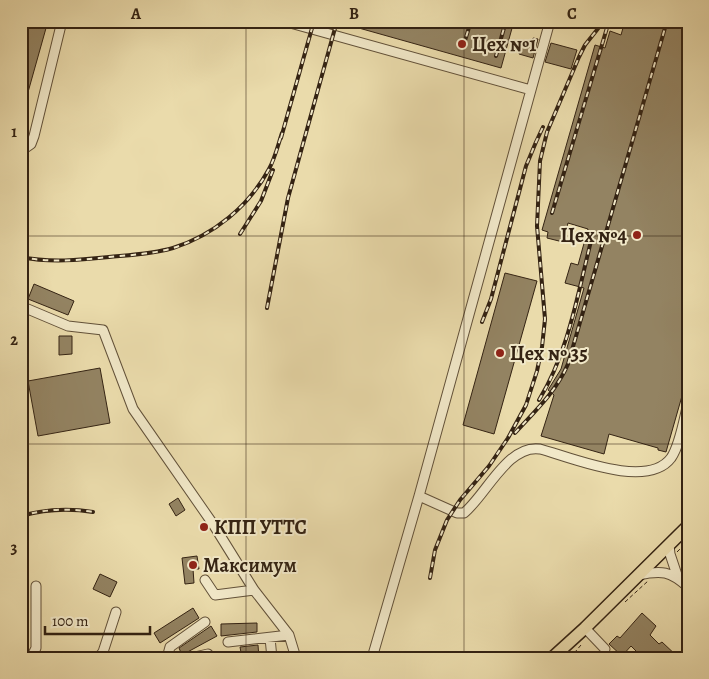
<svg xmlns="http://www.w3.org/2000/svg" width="709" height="679" font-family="Alegreya,serif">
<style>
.building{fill:#938362;stroke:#342313}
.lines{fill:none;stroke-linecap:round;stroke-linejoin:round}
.minor-casing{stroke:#625139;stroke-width:11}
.major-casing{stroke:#342313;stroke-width:14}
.path{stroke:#342313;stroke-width:1;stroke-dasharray:4 2.5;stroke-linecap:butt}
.minor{stroke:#f1e8c8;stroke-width:9}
.major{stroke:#eadbab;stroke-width:11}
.rail-casing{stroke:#342313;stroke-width:4}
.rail{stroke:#f1e8c8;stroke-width:2;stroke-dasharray:5.5;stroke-linecap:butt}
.grid{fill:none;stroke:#342313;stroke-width:1;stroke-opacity:0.55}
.poi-dot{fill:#8f2418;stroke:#f1e8c8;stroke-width:2}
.labels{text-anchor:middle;stroke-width:4;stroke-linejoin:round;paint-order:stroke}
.poi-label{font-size:20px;font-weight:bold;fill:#342313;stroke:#f1e8c8;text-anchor:start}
.neatline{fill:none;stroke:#342313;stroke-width:2}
.grid-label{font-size:16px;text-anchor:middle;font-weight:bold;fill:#342313}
</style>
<rect width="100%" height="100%" fill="#eadbab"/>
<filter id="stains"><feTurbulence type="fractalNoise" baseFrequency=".004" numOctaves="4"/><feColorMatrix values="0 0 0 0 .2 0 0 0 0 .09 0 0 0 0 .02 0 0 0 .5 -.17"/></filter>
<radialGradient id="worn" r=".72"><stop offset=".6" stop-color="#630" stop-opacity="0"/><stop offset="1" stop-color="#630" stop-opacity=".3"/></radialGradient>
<path class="building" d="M21 21H48L23 110H21Z
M341 21H514L501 68 341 23Z
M625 21H688V375L666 452 658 450V448L609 434 604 454 541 436 554 395 548 390 561 369 584 288 565 283 571 263 578 265 588 229 568 223 563 242 547 238 548 232 542 230 595 45 605 48 610 31 621 35Z
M533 38 538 39 533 58 519 54 522 42 531 44Z
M551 43 577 50 571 69 545 62Z
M505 273 537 281 494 434 463 425Z
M34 284 74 301 68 315 28 299Z
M59 336H72V354L59 355Z
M100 368 110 423 38 436 28 381Z
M178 498 185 510 176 516 169 504Z
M197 556 199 569H193L194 583 185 584 182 558Z
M100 574 117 582 110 597 93 589Z
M193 608 199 618 160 643 154 633Z
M642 613 656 626 650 635 659 644 662 642 679 658H643L631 646 622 656 609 644 617 636 620 638Z
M257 623V632L221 636V624Z
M211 626 217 636 182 655 179 648Z
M258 645 259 658H242L240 647Z"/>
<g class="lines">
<defs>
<path id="minor" d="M283 21 301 26 302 21
M301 26 531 90
M21 151 31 144 34 136 62 21
M23 307 68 326 103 330 133 409 213 524 254 590 289 635 296 658
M419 496 457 513H464C486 495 508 444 540 449 570 457 647 490 671 458 680 445 684 419 688 403
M669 545 670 554 678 578
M638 575C662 570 670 571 688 587
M205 580 215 595 254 590
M585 628 605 649
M270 638 272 658
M228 642 289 635
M31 658 36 648V586
M98 658 103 652 116 612
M167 658 170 647 205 622
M190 658 208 654
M372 658 419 496 550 21"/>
<path id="major" d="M552 658 585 628 688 526"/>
</defs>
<use href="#minor" class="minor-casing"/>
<use href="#major" class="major-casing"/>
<path class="path" d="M677 552 688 541
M625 602 648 581
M570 658 581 645"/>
<use href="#minor" class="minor"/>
<use href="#major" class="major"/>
<defs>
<path id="rail" d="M381 27 383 21
M463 47 471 21
M496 56 506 21
M281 138 314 21
M552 213 609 21
M240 234 261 201 273 170
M21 257C50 263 80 260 109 257 131 255 153 254 173 248 214 235 249 206 269 169 275 158 278 145 282 133
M267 308 288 198 337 21
M482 322 491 299 526 166 536 142 543 127
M539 400C569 351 578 292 592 237
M515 433C535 411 556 392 568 364L667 21
M21 516C46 509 68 508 93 512
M430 578 435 550 447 520 460 500 489 466 508 438 526 405 537 371 542 347 545 319 537 226 540 161 547 132 579 57 585 45 604 21"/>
</defs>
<use href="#rail" class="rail-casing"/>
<use href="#rail" class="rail"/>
</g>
<path class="grid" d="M246 21V658M464 21V658M21 236H688M21 444H688"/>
<g class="poi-dot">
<circle cx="462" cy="44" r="5"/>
<circle cx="637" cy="235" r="5"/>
<circle cx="500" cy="353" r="5"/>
<circle cx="204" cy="527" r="5"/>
<circle cx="193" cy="565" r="5"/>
</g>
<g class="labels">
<g class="poi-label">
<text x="472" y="51">Цех №1</text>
<text x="627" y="242" text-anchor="end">Цех №4</text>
<text x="510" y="360">Цех № 35</text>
<text x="214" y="534">КПП УТТС</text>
<text x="203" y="572">Максимум</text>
</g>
</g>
<rect width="709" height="679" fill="none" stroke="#eadbab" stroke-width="55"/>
<path d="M45 626v8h105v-8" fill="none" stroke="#342313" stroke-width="2.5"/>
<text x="52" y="626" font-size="15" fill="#342313" stroke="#f1e8c8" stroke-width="4" paint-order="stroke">100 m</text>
<rect x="28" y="28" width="654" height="624" class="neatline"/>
<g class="grid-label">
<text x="136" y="19">A</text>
<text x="354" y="19">B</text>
<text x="572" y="19">C</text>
<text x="14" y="137">1</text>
<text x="14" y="345">2</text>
<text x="14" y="553">3</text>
</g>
<rect width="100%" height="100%" filter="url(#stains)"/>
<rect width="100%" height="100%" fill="url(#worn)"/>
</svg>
